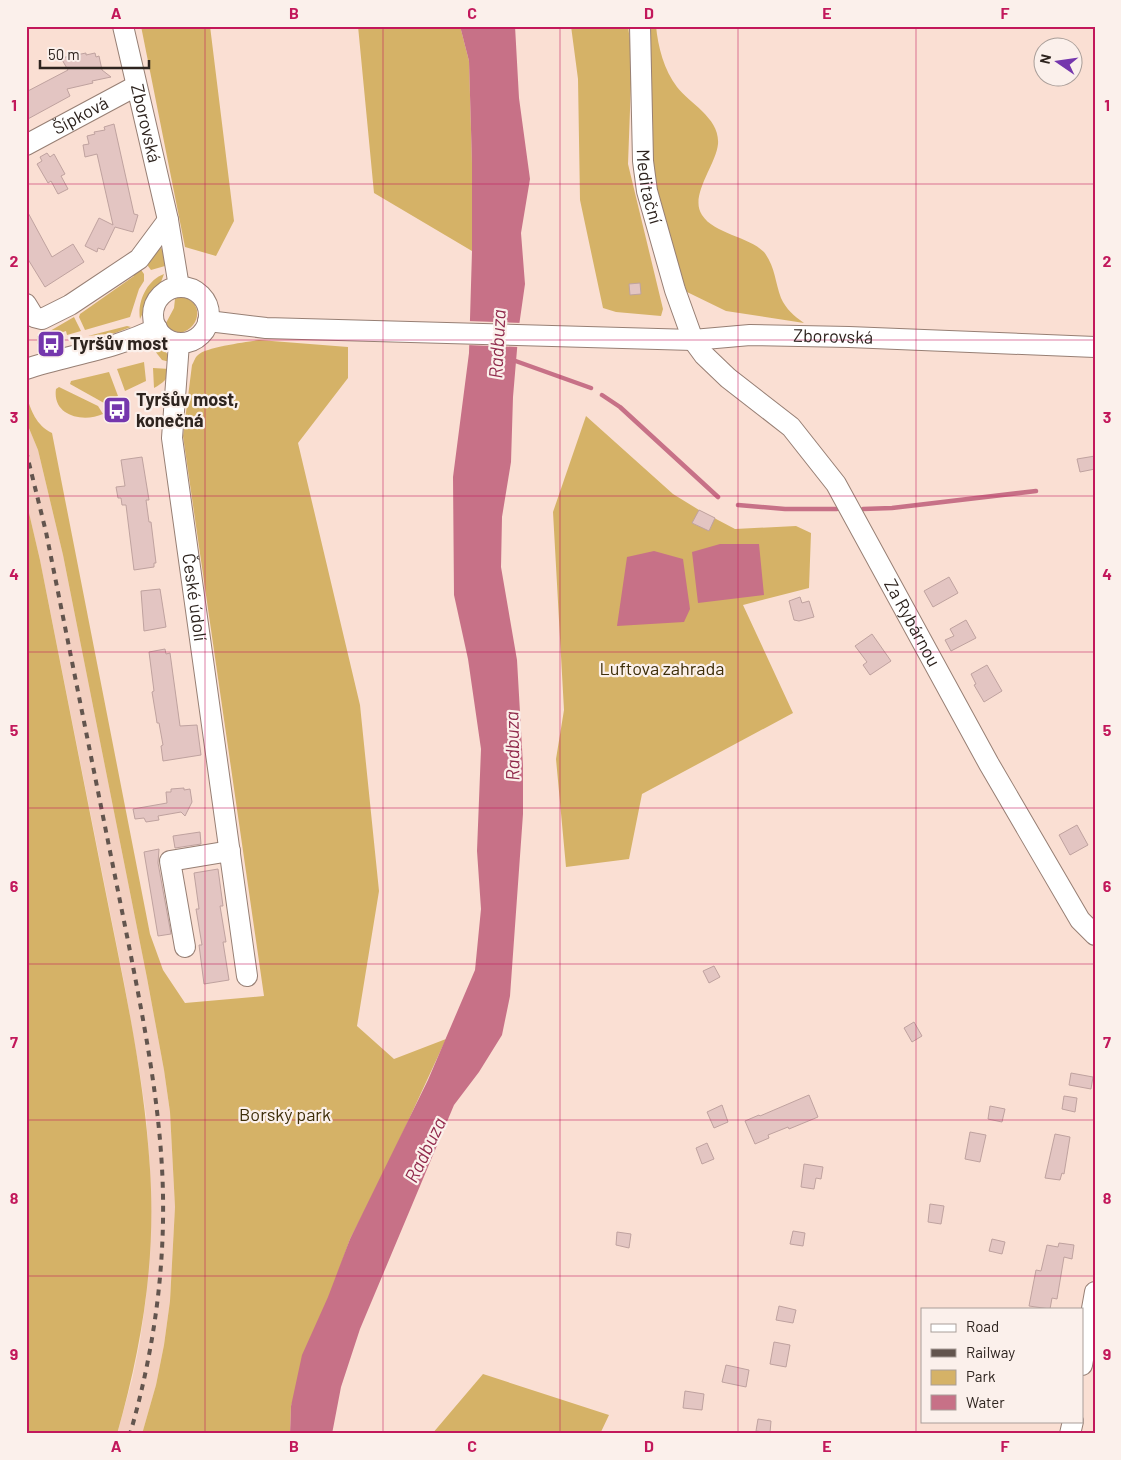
<svg xmlns="http://www.w3.org/2000/svg" width="1121" height="1460" font-family="Barlow,sans-serif">
<style>
.built{fill:#f3d0c1}
.green{fill:#d5b267}
.water{fill:#c77187}
.pier{fill:#fadfd3}
.lines{fill:none;stroke-linecap:round;stroke-linejoin:round}
.stream{stroke:#c77187;stroke-width:4.5}
.building{fill:#e3c5c2;stroke:#bfa29f}
.minor-casing{stroke:#977f74;stroke-width:22}
.minor{stroke:#fff;stroke-width:20}
.rail{stroke:#63554e;stroke-width:4;stroke-dasharray:6 6;stroke-linecap:butt}
.grid{fill:none;stroke:#c2185b;stroke-width:1;stroke-opacity:0.55}
.labels{text-anchor:middle;stroke-width:4.5;stroke-linejoin:round;paint-order:stroke}
.street-label{font-size:18px;fill:#2e241f;stroke:#fbf0eb}
.poi-label{font-size:18px;font-weight:bold;fill:#2e241f;stroke:#fbf0eb;text-anchor:start}
.park-label{font-size:18px;fill:#3e2e09;stroke:#fbf0eb}
.water-label{font-size:19px;font-style:italic;fill:#912a4c;stroke:#fbf0eb}
.neatline{fill:none;stroke:#c2185b;stroke-width:2}
.grid-label{font-size:16px;text-anchor:middle;font-weight:bold;fill:#c2185b}
</style>
<rect width="100%" height="100%" fill="#fadfd3"/>
<path class="built" d="M26 421 38 450 63 555 147 978 164 1070 170 1112 175 1207 170 1301 164 1345 156 1385 142 1434H117L132 1380 140 1341 146 1298 151 1207 150 1171 146 1115 140 1074 124 982 40 560 26 500Z"/>
<path class="green" d="M141 26H210L234 221 216 256 185 247Z
M358 26H460L469 61 472 164V251L374 193Z
M571 26H628L632 56 628 164 663 309 661 316 616 312 603 308 580 200 578 79Z
M647 26H656C658 47 664 70 677 87 690 104 720 118 718 144 716 165 689 196 702 215 714 234 748 236 764 252 775 266 775 282 781 298 786 309 794 316 804 323L726 311 687 292 670 263 645 141Z
M160 247 164 251 165 266 151 270 145 262Z
M139 267 144 274V281L139 289 130 317 85 330 79 317 80 314 134 276 132 271Z
M164 274 161 282 150 298 140 319C137 302 147 280 164 274Z
M180 297C204 299 202 328 180 333L169 329 166 323 174 308 175 299Z
M74 317 81 331 67 335 66 331 57 334V338L37 344V336L43 335Z
M127 326 131 327 115 333 88 336Z
M259 340 348 347V378L298 443 360 705 379 891 357 1026 394 1059 446 1039 385 1171 350 1239 291 1406 290 1434H142L156 1385 164 1345 170 1301 175 1207 170 1112 164 1070 147 978 63 555 38 450 26 421V394C31 411 36 425 52 433L150 934 163 970 185 1003 264 996 183 436 192 365C194 362 195 357 198 355 206 347 247 342 259 340Z
M151 346C162 346 168 351 170 362L162 360Z
M144 362 146 381 125 391 117 369Z
M153 368 170 369C168 379 163 383 154 388Z
M109 372 118 396 104 403 70 384 71 381Z
M59 387 98 406 103 414C83 423 52 416 56 389Z
M586 416 673 494 699 510 735 529 796 526 811 533 809 588 743 605 793 713 642 794 629 859 566 867 556 759 564 710 553 512Z
M26 500 40 560C61 666 82 773 103 879 122 975 144 1071 150 1169 156 1261 142 1346 117 1434H26Z
M483 1374 609 1415 600 1434H432Z"/>
<path class="water" d="M460 26H515L519 98 530 179 521 233 525 284 519 326 513 397 511 462 502 517 501 567 517 660 523 765V814L510 996 502 1035 479 1072 454 1105 360 1329 341 1387 332 1434H290L291 1406 302 1355 328 1297 350 1239 428 1080 475 970 481 909 477 851 481 749 468 659 454 595 453 477 469 353 472 251V164L469 61Z
M720 544H759L764 595 698 603 692 552Z
M654 551 683 559 690 609 684 622 617 626 627 557Z"/>
<path class="pier" d="M467 321 522 323 519 347 467 345Z"/>
<g class="lines">
<path class="stream" d="M510 359 591 388
M602 395 620 407 718 497
M738 505 785 509H837
M863 509 892 508 1036 491"/>
</g>
<path class="building" d="M86 53V55L95 53 96 57 99 56 102 70 111 77 92 81 93 83 67 89 70 96 26 120V92L68 70 61 58Z
M114 124 134 214 138 215 133 232 115 227 104 250 98 248 97 252 85 246 99 218 113 225 97 154 85 157 83 145 89 144 87 136 95 134 94 132 105 130 104 127Z
M47 153 50 157 54 154 65 174 61 176 68 189 58 194 51 181 48 183 37 164 42 161 40 157Z
M26 209 52 257 73 244 84 262 45 287 26 256Z
M640 283 641 294 630 295 629 284Z
M1095 456V469L1080 472 1077 459Z
M142 457 149 500H146L149 522H151L156 563H154V567L134 570 126 505H122L121 498H118L116 487 125 486 121 460Z
M699 510 715 518 709 531 692 523Z
M949 577 958 593 933 607 924 591Z
M160 589 166 627 144 631 141 591Z
M800 597 802 603 809 601 814 617 799 621 794 620 789 601Z
M966 620 976 638 951 651 945 640 954 636 950 629Z
M872 634 891 661 870 675 863 665 867 662 855 646Z
M165 649 166 654 170 653 180 726 197 725 201 755 163 761 161 746 163 745 159 723H157L156 716 152 692 154 691 149 652Z
M987 665 1002 691 984 702 974 685 976 684 971 674Z
M184 788V790L190 789 192 802 185 816 181 812 158 816 159 820 146 822 144 818 135 819 133 809 167 803 166 792H171V789Z
M1077 825 1088 845 1070 855 1059 835Z
M200 832 201 844 175 848 173 836Z
M159 849 158 863 171 934 158 936 144 852Z
M218 869 223 906H220L226 942H223L229 980 204 984 199 945H202L196 909H199L194 873Z
M714 966 720 977 709 983 703 971Z
M914 1022 922 1036 912 1042 904 1028Z
M1071 1073 1093 1077 1091 1089 1069 1085Z
M809 1095 818 1117 789 1129 788 1127 768 1135 769 1138 755 1144 745 1121 759 1115 760 1116Z
M1064 1096 1077 1098 1075 1112 1062 1109Z
M722 1105 728 1122 714 1128 707 1112Z
M990 1106 1005 1109 1002 1122 988 1119Z
M970 1132 986 1135 980 1162 965 1159Z
M1055 1134 1070 1137 1064 1174 1062 1173 1060 1180 1045 1178Z
M707 1143 714 1159 702 1164 696 1148Z
M804 1164 823 1167 821 1179 816 1178 814 1189 801 1187Z
M930 1204 944 1206 941 1224 928 1222Z
M793 1231 805 1233 803 1246 790 1244Z
M617 1232 631 1234 629 1248 616 1245Z
M992 1239 1005 1242 1002 1254 989 1251Z
M1059 1243 1074 1245 1072 1259 1064 1257 1057 1299 1052 1298 1050 1309 1029 1306 1036 1270 1041 1271 1047 1245 1058 1247Z
M779 1306 796 1310 793 1323 776 1320Z
M774 1342 790 1345 786 1367 770 1364Z
M726 1365 749 1370 746 1387 722 1382Z
M685 1391 704 1394 702 1410 683 1408Z
M758 1419 771 1421 770 1433 756 1431Z"/>
<g class="lines">
<defs>
<g id="minor">
<path id="s1" d="M123 26 168 220 179 287"/>
<path id="s2" d="M640 26 643 161 647 191 675 290 693 340 704 355 728 378 791 427 836 484 989 764 1080 920 1095 935"/>
<path id="s3" d="M26 145 136 86"/>
<circle cx="181" cy="315" r="28"/>
<path d="M26 304 34 317 42 319 70 305 139 259 168 220"/>
<path id="s4" d="M208 321 266 328 693 340 750 335 849 337 1095 347"/>
<path id="s5" d="M179 343 172 438 247 976"/>
<path d="M26 369C69 355 116 349 157 328"/>
<path d="M185 947 170 861 230 851"/>
<path d="M1082 1365 1095 1292"/>
<path d="M1070 1434 1073 1421"/>
</g>
</defs>
<use href="#minor" class="minor-casing"/>
<use href="#minor" class="minor"/>
<path class="rail" d="M26 451 46 532 130 951C144 1023 158 1095 162 1168 167 1258 155 1348 130 1434"/>
</g>
<path class="grid" d="M205 26V1434M383 26V1434M560 26V1434M738 26V1434M916 26V1434M26 184H1095M26 340H1095M26 496H1095M26 652H1095M26 808H1095M26 964H1095M26 1120H1095M26 1276H1095"/>
<defs>
<symbol id="bus-square" viewBox="-11 -11 22 22"><rect x="-9" y="-9" width="18" height="18" rx="4" fill="#7537ad" stroke="#fbf0eb"/><path d="M-5-6H5V4H4V6H2V4H-2V6H-4V4H-5ZM-3.5-4V0h7V-4ZM-3.5 1.2v1.5H-2V1.2ZM2 1.2v1.5H3.5V1.2Z" fill="#fff"/></symbol>
</defs>
<g fill-rule="evenodd">
<use href="#bus-square" x="35" y="328" width="32" height="32"/>
<use href="#bus-square" x="101" y="394" width="32" height="32"/>
</g>
<g class="labels">
<g class="street-label">
<text dy="6" stroke="none"><textPath href="#s3" startOffset="62">Šípková</textPath></text>
<text dy="6" stroke="none"><textPath href="#s1" startOffset="100">Zborovská</textPath></text>
<text dy="6" stroke="none"><textPath href="#s2" startOffset="161">Meditační</textPath></text>
<text dy="6" stroke="none"><textPath href="#s4" startOffset="626">Zborovská</textPath></text>
<text dy="6" stroke="none"><textPath href="#s5" startOffset="256">České údolí</textPath></text>
<text dy="6" stroke="none"><textPath href="#s2" startOffset="684">Za Rybárnou</textPath></text>
</g>
<g class="poi-label">
<text x="70" y="350">Tyršův most</text>
<text x="136" y="406">Tyršův most,<tspan x="136" dy="21">konečná</tspan></text>
</g>
<g class="park-label">
<text x="662" y="675">Luftova zahrada</text>
<text x="285" y="1121">Borský park</text>
</g>
<g class="water-label">
<text transform="translate(497 344) rotate(-87)" y="7">Radbuza</text>
<text transform="translate(512 746) rotate(-91)" y="7">Radbuza</text>
<text transform="translate(425 1150) rotate(-64)" y="7">Radbuza</text>
</g>
</g>
<rect width="1121" height="1460" fill="none" stroke="#fbf0eb" stroke-width="55"/>
<rect x="921" y="1308" width="162" height="115" fill="#fbf0eb" stroke="#a99e99"/>
<rect x="931" y="1324" width="25" height="8" fill="#ffffff" stroke="#a99e99"/>
<text x="966" y="1332" font-size="15" fill="#2e241f">Road</text>
<rect x="931" y="1349" width="25" height="8" fill="#63554e" stroke="#a99e99"/>
<text x="966" y="1358" font-size="15" fill="#2e241f">Railway</text>
<rect x="931" y="1370" width="25" height="15" fill="#d5b267" stroke="#a99e99"/>
<text x="966" y="1382" font-size="15" fill="#2e241f">Park</text>
<rect x="931" y="1395" width="25" height="15" fill="#c77187" stroke="#a99e99"/>
<text x="966" y="1408" font-size="15" fill="#2e241f">Water</text>
<g transform="translate(1058 62) rotate(283)"><circle r="24" fill="#fbf0eb" stroke="#a99e99"/>
<path d="M0-4L9 19L0 12L-9 19Z" fill="#7537ad"/>
<text y="-8" font-size="14" font-weight="bold" text-anchor="middle" fill="#2e241f">N</text>
</g>
<path d="M40 60v8h109v-8" fill="none" stroke="#2e241f" stroke-width="2.5"/>
<text x="48" y="60" font-size="15" fill="#2e241f" stroke="#fbf0eb" stroke-width="4" paint-order="stroke">50 m</text>
<rect x="28" y="28" width="1066" height="1404" class="neatline"/>
<g class="grid-label">
<text x="116" y="19">A</text>
<text x="294" y="19">B</text>
<text x="472" y="19">C</text>
<text x="649" y="19">D</text>
<text x="827" y="19">E</text>
<text x="1005" y="19">F</text>
<text x="14" y="111">1</text>
<text x="1107" y="111">1</text>
<text x="14" y="267">2</text>
<text x="1107" y="267">2</text>
<text x="14" y="423">3</text>
<text x="1107" y="423">3</text>
<text x="14" y="580">4</text>
<text x="1107" y="580">4</text>
<text x="14" y="736">5</text>
<text x="1107" y="736">5</text>
<text x="14" y="892">6</text>
<text x="1107" y="892">6</text>
<text x="14" y="1048">7</text>
<text x="1107" y="1048">7</text>
<text x="14" y="1204">8</text>
<text x="1107" y="1204">8</text>
<text x="14" y="1360">9</text>
<text x="1107" y="1360">9</text>
<text x="116" y="1452">A</text>
<text x="294" y="1452">B</text>
<text x="472" y="1452">C</text>
<text x="649" y="1452">D</text>
<text x="827" y="1452">E</text>
<text x="1005" y="1452">F</text>
</g>
</svg>
